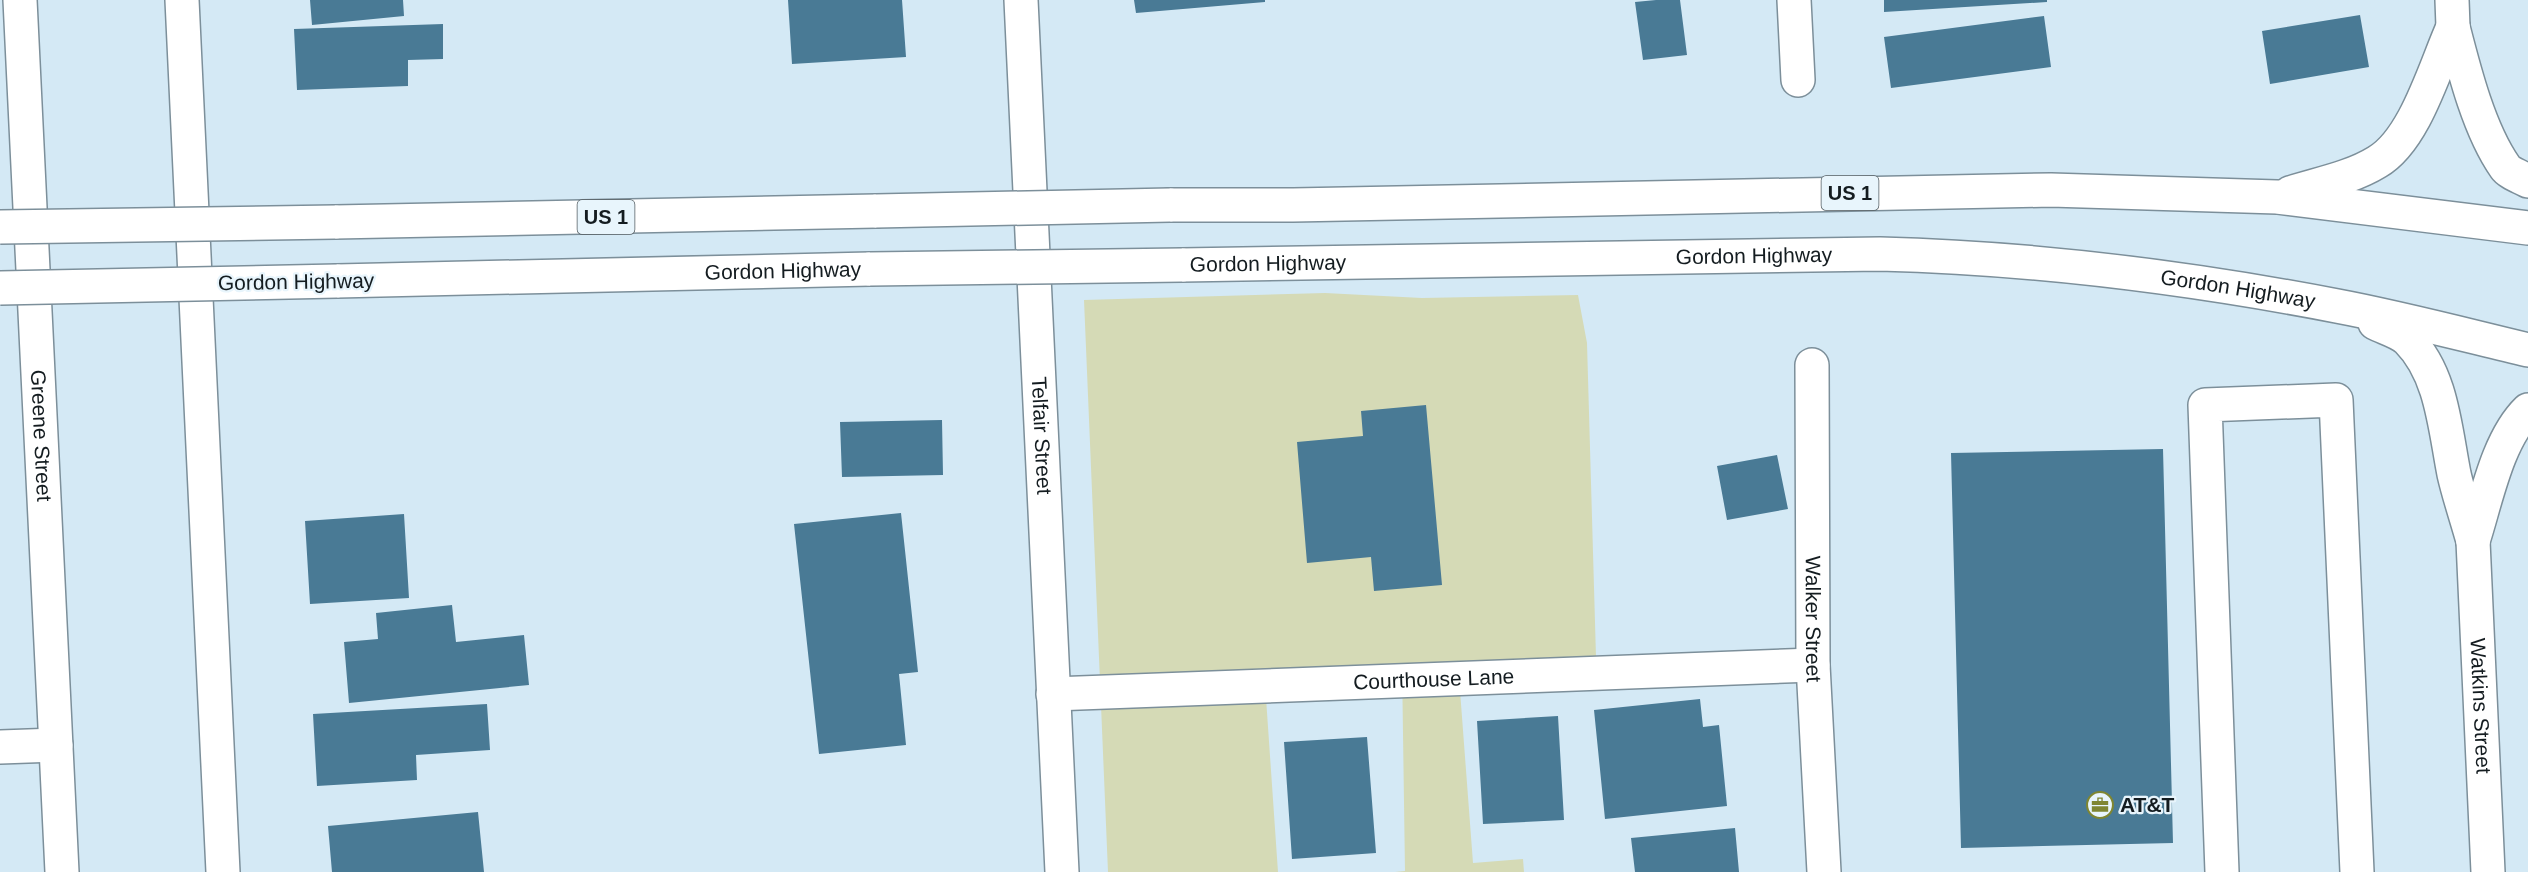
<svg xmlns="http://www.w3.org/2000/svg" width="2528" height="872" font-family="Arial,sans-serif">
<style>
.park{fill:#d5dab6}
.building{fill:#497a95}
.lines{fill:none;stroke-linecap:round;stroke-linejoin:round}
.minor-casing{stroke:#7c8f9a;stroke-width:36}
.major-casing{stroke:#7c8f9a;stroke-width:36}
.highway-casing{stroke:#7c8f9a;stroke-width:36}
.minor{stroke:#fff;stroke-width:33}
.major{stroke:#fff;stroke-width:33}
.highway{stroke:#fff;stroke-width:33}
.highway-bridge-casing{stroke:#7c8f9a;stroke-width:36;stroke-linecap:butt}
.highway-bridge{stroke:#fff;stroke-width:33}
.labels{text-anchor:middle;stroke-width:4.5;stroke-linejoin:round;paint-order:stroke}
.shield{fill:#e8f5fc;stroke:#545d62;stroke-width:1.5}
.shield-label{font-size:20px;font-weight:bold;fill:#141c20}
.street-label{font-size:21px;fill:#141c20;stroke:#e8f5fc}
.poi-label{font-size:21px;font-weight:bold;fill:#141c20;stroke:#e8f5fc;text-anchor:start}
</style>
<rect width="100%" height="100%" fill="#d4e9f5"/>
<path class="park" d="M1325 293 1422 298 1578 295 1587 343 1596 657 1458 664 1473 863 1523 859 1524 872H1395L1405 871 1402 665 1264 669 1278 872H1108L1084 300Z"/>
<path class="building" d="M310 0H403L404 16 312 25Z
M788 0H902L906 57 792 64Z
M1134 0H1265V2L1136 13Z
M1656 0H1680L1687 55 1643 60 1635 2Z
M1884 0H2047V2L1884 12Z
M2360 15 2369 67 2270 84 2262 31Z
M2044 16 2051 67 1891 88 1884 37Z
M443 24V59L408 60V86L297 90 294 29Z
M1426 405 1442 585 1374 591 1371 557 1307 563 1297 442 1363 436 1361 411Z
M942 420 943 475 842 477 840 422Z
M2163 449 2173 843 1961 848 1951 453Z
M1777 455 1788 509 1727 520 1717 466Z
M901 513 918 672 899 674 906 745 819 754 794 524Z
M404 514 409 598 310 604 305 521Z
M452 605 456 642 524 635 529 685 349 703 344 642 378 639 376 613Z
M1700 699 1703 727 1719 725 1727 806 1605 819 1594 710Z
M487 704 490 750 416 755 417 780 317 786 313 714Z
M1558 716 1564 820 1483 824 1477 721Z
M1367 737 1376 853 1292 859 1284 742Z
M478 812 484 872H332L328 826Z
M1735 828 1739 872H1635L1631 838Z"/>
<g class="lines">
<defs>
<g id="minor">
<path id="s1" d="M1021 0 1062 872"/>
<path d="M1794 0 1798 80"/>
<path d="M2452 0 2453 27"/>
<path id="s2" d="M1812 365 1813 665 1824 872"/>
<path id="s3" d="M2473 541 2488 872"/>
<path id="s4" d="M1053 694 1813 665"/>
<path d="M0 747 56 745"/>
<path d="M2222 872 2205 405 2336 400 2357 872"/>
</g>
<g id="major">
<path id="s5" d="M20 0 62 872"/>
<path d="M182 0 223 872"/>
</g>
<g id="highway">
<path d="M2453 27C2464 70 2479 130 2505 167 2509 173 2521 177 2528 181"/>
<path d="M2290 193C2318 184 2351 178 2377 162 2415 140 2435 67 2453 27"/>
<path d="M1170 205H1293L2051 190 2277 197 2528 228"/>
<path d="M335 222 876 211"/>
<path id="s6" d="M1182 265 1880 254C2033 258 2186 277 2337 306 2401 318 2465 335 2528 350"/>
<path id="s7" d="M337 281 870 269"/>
<path d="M2375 323C2385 328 2400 332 2408 340 2442 374 2445 429 2454 474 2459 496 2467 519 2473 541"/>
<path d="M2473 541C2486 501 2497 440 2528 410"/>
</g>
</defs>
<use href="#minor" class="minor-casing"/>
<use href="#major" class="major-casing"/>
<use href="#highway" class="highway-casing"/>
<use href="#minor" class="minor"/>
<use href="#major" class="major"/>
<use href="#highway" class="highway"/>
<defs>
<path id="highway-bridge" d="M876 211 1170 205
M0 227 335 222
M870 269 1182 265
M0 288 337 281"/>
</defs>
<use href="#highway-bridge" class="highway-bridge-casing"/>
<use href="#highway-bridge" class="highway-bridge"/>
</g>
<defs>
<symbol id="office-ring" viewBox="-11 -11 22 22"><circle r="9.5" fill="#e8f5fc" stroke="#7f8631" stroke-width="1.5"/><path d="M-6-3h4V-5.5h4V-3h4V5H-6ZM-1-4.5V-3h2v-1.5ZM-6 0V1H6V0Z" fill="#7f8631"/></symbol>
</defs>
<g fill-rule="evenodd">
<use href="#office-ring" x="2085" y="790" width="30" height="30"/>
</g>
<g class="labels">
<g class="shield">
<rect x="1821.5" y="176" width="57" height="34" rx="4.5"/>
<rect x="577.5" y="200" width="57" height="34" rx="4.5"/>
</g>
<g class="shield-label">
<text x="1850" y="200">US 1</text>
<text x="606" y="224">US 1</text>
</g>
<g class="street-label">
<text dy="7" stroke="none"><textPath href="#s6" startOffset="572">Gordon Highway</textPath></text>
<text dy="7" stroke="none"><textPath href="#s6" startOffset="86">Gordon Highway</textPath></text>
<text dy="7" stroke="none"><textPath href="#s7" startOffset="446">Gordon Highway</textPath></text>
<text transform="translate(296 282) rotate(-1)" y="7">Gordon Highway</text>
<text dy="7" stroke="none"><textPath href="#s6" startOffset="1058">Gordon Highway</textPath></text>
<text dy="7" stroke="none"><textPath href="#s5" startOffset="436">Greene Street</textPath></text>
<text dy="7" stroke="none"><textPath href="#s1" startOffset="436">Telfair Street</textPath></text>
<text dy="7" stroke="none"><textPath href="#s2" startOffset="254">Walker Street</textPath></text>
<text dy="7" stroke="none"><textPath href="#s4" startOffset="381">Courthouse Lane</textPath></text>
<text dy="7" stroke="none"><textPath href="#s3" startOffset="165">Watkins Street</textPath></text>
</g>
<g class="poi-label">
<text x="2120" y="812">AT&amp;T</text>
</g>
</g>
</svg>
